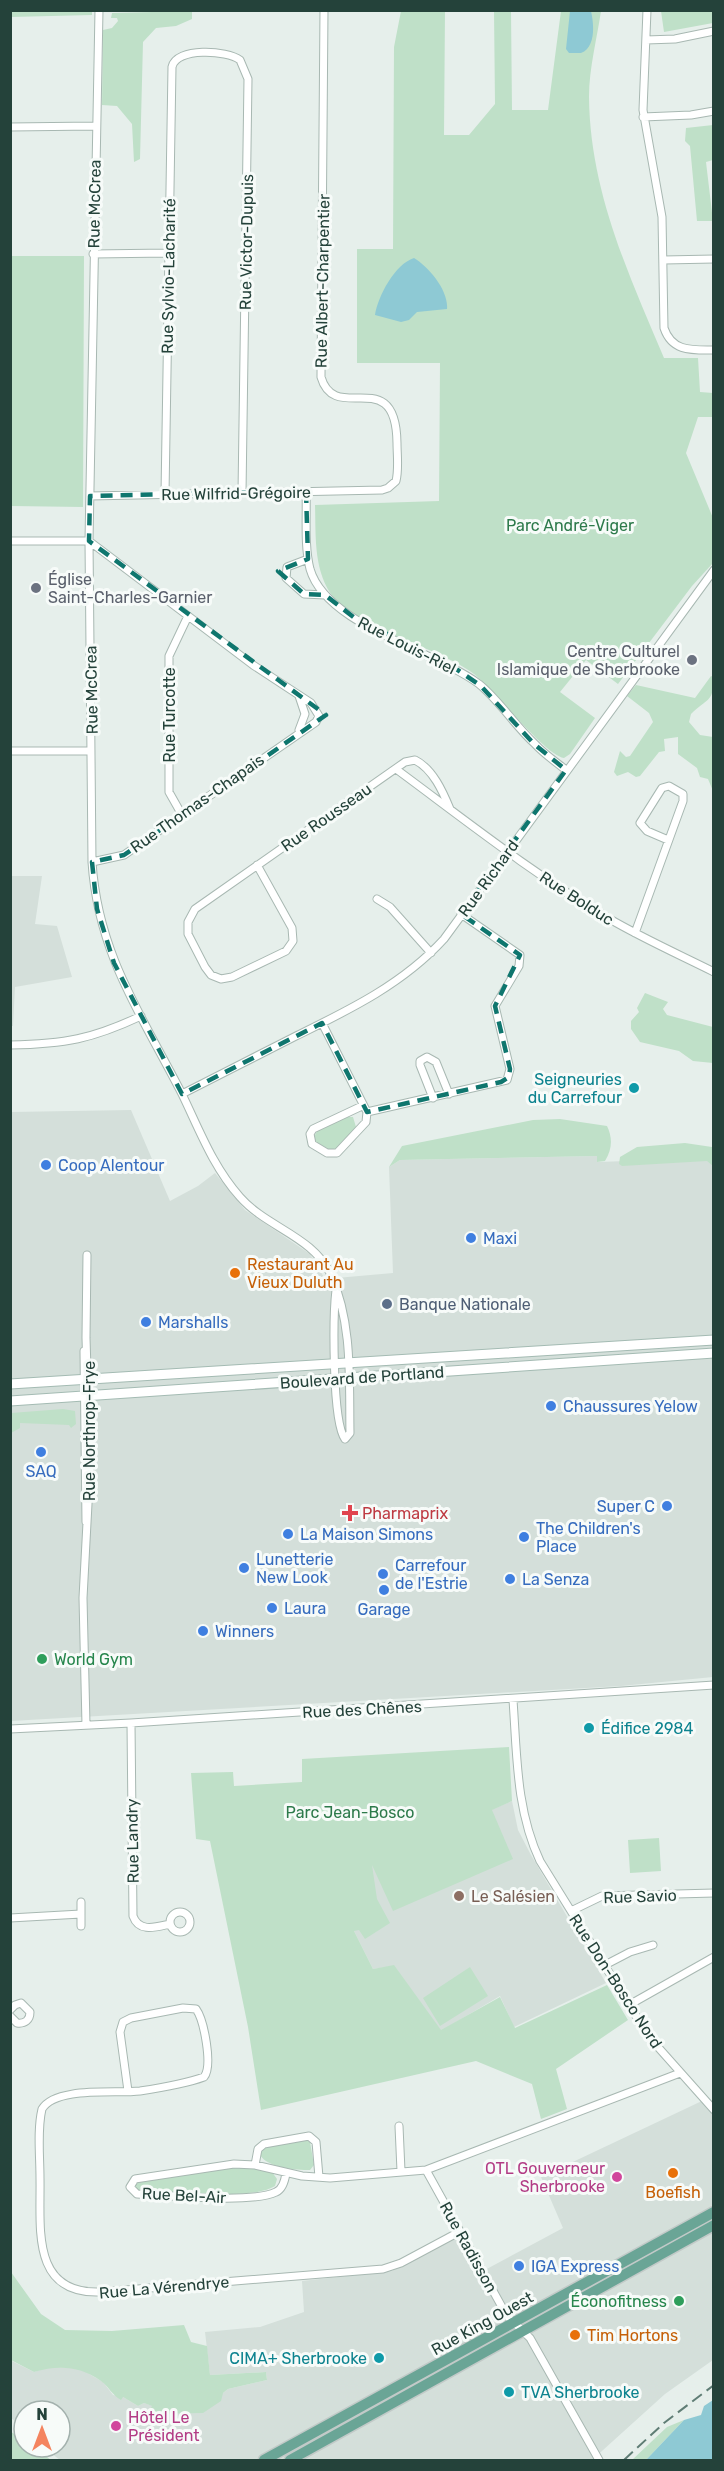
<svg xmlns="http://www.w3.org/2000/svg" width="724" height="2471" font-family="Rubik,sans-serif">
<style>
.built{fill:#d4dfda}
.green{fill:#bfe0c8}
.water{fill:#8ec9d4}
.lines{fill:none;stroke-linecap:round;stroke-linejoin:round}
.minor-casing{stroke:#a8b8b2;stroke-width:9}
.secondary-casing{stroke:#a4bbb3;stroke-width:11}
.primary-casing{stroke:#c2cac8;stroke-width:13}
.minor{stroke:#fff;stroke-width:7}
.secondary{stroke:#fff;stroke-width:9}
.primary{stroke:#6aa596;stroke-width:10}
.rail{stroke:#5f7d75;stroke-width:2;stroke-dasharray:12 6;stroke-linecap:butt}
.marked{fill:none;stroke:#0f766e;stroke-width:4.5;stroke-dasharray:12 8;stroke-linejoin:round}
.worship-dot{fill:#6b7280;stroke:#f7fbf9;stroke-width:2}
.culture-dot{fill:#0f9aa8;stroke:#f7fbf9;stroke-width:2}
.shop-dot{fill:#3f7fe0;stroke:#f7fbf9;stroke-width:2}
.food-dot{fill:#e8710a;stroke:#f7fbf9;stroke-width:2}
.service-dot{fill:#5c6f8a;stroke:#f7fbf9;stroke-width:2}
.health-dot{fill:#e0444e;stroke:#f7fbf9;stroke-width:2}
.leisure-dot{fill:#2e9e5b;stroke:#f7fbf9;stroke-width:2}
.education-dot{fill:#8d6e63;stroke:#f7fbf9;stroke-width:2}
.hotel-dot{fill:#d1479c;stroke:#f7fbf9;stroke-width:2}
.labels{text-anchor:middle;stroke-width:6;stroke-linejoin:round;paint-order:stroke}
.street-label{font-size:16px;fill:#24423a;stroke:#f7fbf9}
.park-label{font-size:16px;fill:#2d7a4b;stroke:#f7fbf9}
.worship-label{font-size:16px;fill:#5b616d;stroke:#f7fbf9;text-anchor:start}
.culture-label{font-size:16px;fill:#0d838f;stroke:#f7fbf9;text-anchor:end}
.shop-label{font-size:16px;fill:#366cbe;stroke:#f7fbf9;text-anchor:start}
.food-label{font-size:16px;fill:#c56008;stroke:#f7fbf9;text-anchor:start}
.service-label{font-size:16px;fill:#4e5e75;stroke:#f7fbf9;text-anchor:start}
.health-label{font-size:16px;fill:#be3a42;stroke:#f7fbf9;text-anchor:start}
.leisure-label{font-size:16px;fill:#27864d;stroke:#f7fbf9;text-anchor:start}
.education-label{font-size:16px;fill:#785e54;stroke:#f7fbf9;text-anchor:start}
.hotel-label{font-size:16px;fill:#b23c85;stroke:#f7fbf9;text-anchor:end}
</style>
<rect width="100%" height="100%" fill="#e6efeb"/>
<path class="built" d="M11 876H42L35 924 57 926 72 977 15 987 13 1026H11Z
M131 1110 170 1201 198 1186 215 1173 245 1210 310 1254 325 1279 393 1273 389 1167 400 1160 597 1156 598 1162 713 1158V1677L621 1686 11 1721V1112Z
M512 1801 518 1830 531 1855 606 1983 514 2027 500 1996 441 2031 394 1966 373 1969 354 1931 371 1862Z
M704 2100 713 2110V2360L665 2394 592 2460H60L43 2447H60V2411H24V2432L19 2429 20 2425 11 2418 10 2360 34 2372 49 2367 79 2368 103 2382 113 2395 123 2397 138 2406 144 2403 153 2406 149 2413 223 2393 228 2389 267 2380 266 2372 210 2375 205 2332 260 2327 304 2312 302 2281 392 2271 462 2234 483 2271 563 2228 541 2177Z"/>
<path class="green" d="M10 11H92V15L11 17Z
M192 11V19L176 26 156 28 143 42 140 159 134 162 132 124 117 106 102 105 103 30 112 28 118 21 117 18H111L112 13Z
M401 11H445L444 135H469L495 104 494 11H511L512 110H548L561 11H601C597 38 589 69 589 97 590 191 628 273 664 358H698L700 392 713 393V417H698L686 453 713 518V563L692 586 618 684 586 660 560 692 595 718 570 754 564 758C545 755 494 690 474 674 436 645 360 632 334 598 313 572 316 536 315 505L439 501 440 363H357V249H393L394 47Z
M661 11H713V23L664 32Z
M713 125V160L706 162 713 221H697L690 146 685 141 686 128Z
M11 256H84L83 507 11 506Z
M711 676 713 677C714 703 708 697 691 714L689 722 700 735 713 737V791L708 779 700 777 697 768 678 754V737L664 739 665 751 659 752 640 776 636 777 628 772 617 776 614 772 620 751 626 757 630 756 653 722 649 713 627 696 636 685 695 698Z
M645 993 668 1002 663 1009 667 1015 713 1027V1063L693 1061 679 1051 640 1042 631 1029V1021L639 1012 637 1008Z
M347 1117H353L356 1127 337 1148 330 1150 316 1142 314 1137 317 1131Z
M560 1119 607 1126C613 1138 612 1150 605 1161L597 1162V1156L400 1160 389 1167 402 1146 533 1120Z
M685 1143 712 1147 713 1166 707 1161 622 1166 619 1164 620 1157 637 1147Z
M63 1409 75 1411 76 1424 71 1428 69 1425 20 1423V1428L11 1433V1413Z
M509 1747 512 1801 492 1810 513 1859 393 1911 372 1865 377 1899 390 1923 365 1939 359 1930 354 1931 373 1969 394 1965 441 2030 500 1997 515 2028 607 1985 628 2020 556 2069 567 2109 541 2119 532 2084 476 2061 261 2110 248 2027 210 1841 196 1839 191 1773 233 1772 234 1786 302 1782V1759Z
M659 1838 661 1871 630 1873 628 1840Z
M470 1967 488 1996 440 2026 423 1998Z
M304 2139 310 2142 314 2165 310 2170C296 2170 268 2168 260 2155L263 2148Z
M249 2167 272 2172 277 2179 275 2186C252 2201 168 2191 138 2190L134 2186 137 2183 217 2169Z
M11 2272 41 2314 65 2330 112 2331 184 2325 191 2342 207 2346 210 2375 266 2372 267 2380 228 2389 223 2393 221 2401 203 2413 148 2414 152 2406 144 2403 138 2406 123 2397 121 2400C112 2395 109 2387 101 2381 80 2366 58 2365 34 2372L11 2360Z
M684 2420 646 2460H632L667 2427Z
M10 2431 24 2441V2447H33L51 2460H11Z"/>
<path class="water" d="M570 11H591C594 24 596 47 581 53H569L566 49Z
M414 258C429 267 449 291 447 309L417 312 409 320 401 322 375 315C378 296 395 264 414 258Z
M713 2400V2460H646L684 2420 701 2415 704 2406Z"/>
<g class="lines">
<defs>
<path id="minor" d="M99 10 89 541 92 862C98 954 141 1014 182 1094 199 1129 213 1167 240 1197 267 1228 313 1236 331 1275 353 1324 349 1381 350 1433L345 1439C332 1422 333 1315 336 1290
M647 10 643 110 662 217 664 328C672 352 692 350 714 350
M646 40 675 39 714 31
M643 117 691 115 714 111
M10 127 95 126
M93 254 168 253
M664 260 714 259
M306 491C307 516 304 545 310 569 326 625 433 650 479 684 500 701 515 726 535 744 544 754 556 762 566 770
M165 494 172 67C176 47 227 50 240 60L248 79 242 493
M90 496 382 490 388 488 396 481C399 469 397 455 397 443 396 362 335 426 321 377L324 10
M10 541H89
M89 541 253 665 311 703 319 716 316 722 124 855 92 862
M308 559 287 567 286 578 304 594 325 595
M299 730 305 714 299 696
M10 751H91
M396 769C465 820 533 874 608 918 642 938 678 954 714 972
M182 815 169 792V656L188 616
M257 865 292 928 293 941 286 951 232 977 221 979 211 975 205 967 188 934V922L195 909 405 762 415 760C433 769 443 792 450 809
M377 899 390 907 431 953
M635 933 683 801V794L669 786 662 788 640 823 647 831 668 840
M322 1023 367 1112 507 1080 510 1069 495 1006 519 966 520 955 461 914
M10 1045C65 1044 92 1039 141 1016
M182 1094C220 1075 258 1055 296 1036 349 1010 403 984 444 939L714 570
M433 1098 420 1065V1061L427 1057 436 1062 449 1094
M362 1106 313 1129 310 1134 312 1144 327 1153H337L366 1122 367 1112
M84 1351 86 1522
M513 1700C517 1755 516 1810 540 1861L649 2037 714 2110
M131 1723 133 1916C139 1933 156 1927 170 1924
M86 1725 83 1598 90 1466 86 1338 87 1255
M10 1729 131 1723 714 1685
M81 1902V1926
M571 1911 602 1896 714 1893
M170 1922a10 10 0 1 1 20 0a10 10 0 1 1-20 0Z
M10 1918 81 1914
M605 1965 630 1952 653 1945
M629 2005 714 1957
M10 2010 15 2005 21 2003 30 2012C30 2020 25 2024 17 2023L10 2016
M128 2091 120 2032 123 2022 131 2018 183 2008 196 2009C204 2020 213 2066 204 2077 185 2084 160 2088 140 2091 116 2094 56 2086 42 2109 37 2130 40 2156 40 2178 41 2227 30 2295 101 2292L383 2269 401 2263 459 2232
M399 2126 401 2171
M255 2165 258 2149 264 2144 309 2136 316 2142 319 2177
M426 2170 507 2316 530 2338 599 2460
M286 2173C285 2180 283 2189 276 2192 252 2204 166 2195 137 2194L130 2187 135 2179 234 2164 255 2165 302 2176 330 2178 426 2170 680 2073"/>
<path id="secondary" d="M10 1384 714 1340
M10 1401 714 1353"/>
<path id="primary" d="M264 2460 714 2212
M290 2460 714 2225"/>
</defs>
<use href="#minor" class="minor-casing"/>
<use href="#secondary" class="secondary-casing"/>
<use href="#primary" class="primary-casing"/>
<use href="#minor" class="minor"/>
<use href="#secondary" class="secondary"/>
<use href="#primary" class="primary"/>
<path class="rail" d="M624 2460 664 2423 714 2385"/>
</g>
<path class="marked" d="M306 491 308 559 278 571 304 594 325 595 356 619 449 664 481 686 534 744 566 770 461 914 520 955 495 1006 510 1069 509 1077 501 1082 367 1112 322 1023 182 1094 114 963 97 909 92 862 124 855 326 715 89 541 90 496Z"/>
<g class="worship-dot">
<circle cx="36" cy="588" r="6"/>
<circle cx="692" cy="660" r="6"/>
</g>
<g class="culture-dot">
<circle cx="634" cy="1088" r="6"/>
<circle cx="589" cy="1728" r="6"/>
<circle cx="379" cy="2358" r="6"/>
<circle cx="509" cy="2392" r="6"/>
</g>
<g class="shop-dot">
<circle cx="46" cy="1165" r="6"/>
<circle cx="471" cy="1238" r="6"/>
<circle cx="146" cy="1322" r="6"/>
<circle cx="551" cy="1406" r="6"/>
<circle cx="41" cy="1452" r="6"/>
<circle cx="667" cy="1506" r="6"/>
<circle cx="288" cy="1534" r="6"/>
<circle cx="524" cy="1537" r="6"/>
<circle cx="244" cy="1568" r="6"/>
<circle cx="383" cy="1574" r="6"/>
<circle cx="510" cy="1579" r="6"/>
<circle cx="384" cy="1590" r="6"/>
<circle cx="272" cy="1608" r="6"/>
<circle cx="203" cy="1631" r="6"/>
<circle cx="519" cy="2266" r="6"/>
</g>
<g class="food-dot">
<circle cx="235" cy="1273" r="6"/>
<circle cx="673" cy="2173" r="6"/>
<circle cx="575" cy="2335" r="6"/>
</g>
<circle class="service-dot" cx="387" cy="1304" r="6"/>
<path class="health-dot" d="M347 1504h6v6h6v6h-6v6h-6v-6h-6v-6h6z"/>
<g class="leisure-dot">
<circle cx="42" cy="1659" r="6"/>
<circle cx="679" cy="2301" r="6"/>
</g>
<circle class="education-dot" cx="459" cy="1896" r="6"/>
<g class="hotel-dot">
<circle cx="617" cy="2177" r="6"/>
<circle cx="116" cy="2426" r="6"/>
</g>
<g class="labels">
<g class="street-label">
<text transform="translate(94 204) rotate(-89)" y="6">Rue McCrea</text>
<text transform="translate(246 242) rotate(-89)" y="6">Rue Victor-Dupuis</text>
<text transform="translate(168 276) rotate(-89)" y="6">Rue Sylvio-Lacharité</text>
<text transform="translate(322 281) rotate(-89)" y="6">Rue Albert-Charpentier</text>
<text transform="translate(236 493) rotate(-1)" y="6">Rue Wilfrid-Grégoire</text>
<text transform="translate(407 645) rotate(27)" y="6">Rue Louis-Riel</text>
<text transform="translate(91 690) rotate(-91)" y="6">Rue McCrea</text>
<text transform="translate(169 715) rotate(-90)" y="6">Rue Turcotte</text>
<text transform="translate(197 803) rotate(-35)" y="6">Rue Thomas-Chapais</text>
<text transform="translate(326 817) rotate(-35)" y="6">Rue Rousseau</text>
<text transform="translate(488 878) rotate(-54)" y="6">Rue Richard</text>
<text transform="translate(577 898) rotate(33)" y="6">Rue Bolduc</text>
<text transform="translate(362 1377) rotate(-4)" y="6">Boulevard de Portland</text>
<text transform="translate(89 1431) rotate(-90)" y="6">Rue Northrop-Frye</text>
<text transform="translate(362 1709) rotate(-3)" y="6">Rue des Chênes</text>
<text transform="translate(132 1841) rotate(-91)" y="6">Rue Landry</text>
<text transform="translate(640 1896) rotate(-2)" y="6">Rue Savio</text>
<text transform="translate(616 1981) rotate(57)" y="6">Rue Don-Bosco Nord</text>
<text transform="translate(184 2195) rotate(3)" y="6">Rue Bel-Air</text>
<text transform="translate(469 2247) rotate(61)" y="6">Rue Radisson</text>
<text transform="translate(164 2287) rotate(-5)" y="6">Rue La Vérendrye</text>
<text transform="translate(482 2323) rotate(-29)" y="6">Rue King Ouest</text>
</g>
<g class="park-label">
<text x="570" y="531">Parc André-Viger</text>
<text x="350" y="1818">Parc Jean-Bosco</text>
</g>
<g class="worship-label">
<text x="48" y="585">Église<tspan x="48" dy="18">Saint-Charles-Garnier</tspan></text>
<text x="680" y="657" text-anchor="end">Centre Culturel<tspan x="680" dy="18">Islamique de Sherbrooke</tspan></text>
</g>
<g class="culture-label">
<text x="622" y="1085">Seigneuries<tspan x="622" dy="18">du Carrefour</tspan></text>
<text x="601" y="1734" text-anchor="start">Édifice 2984</text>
<text x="367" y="2364">CIMA+ Sherbrooke</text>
<text x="521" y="2398" text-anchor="start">TVA Sherbrooke</text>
</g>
<g class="shop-label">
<text x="58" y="1171">Coop Alentour</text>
<text x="483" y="1244">Maxi</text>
<text x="158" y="1328">Marshalls</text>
<text x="563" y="1412">Chaussures Yelow</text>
<text x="41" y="1477" text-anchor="middle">SAQ</text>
<text x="655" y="1512" text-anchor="end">Super C</text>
<text x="536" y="1534">The Children's<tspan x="536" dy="18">Place</tspan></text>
<text x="300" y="1540">La Maison Simons</text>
<text x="256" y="1565">Lunetterie<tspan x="256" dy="18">New Look</tspan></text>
<text x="395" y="1571">Carrefour<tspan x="395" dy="18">de l'Estrie</tspan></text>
<text x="522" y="1585">La Senza</text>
<text x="284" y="1614">Laura</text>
<text x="384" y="1615" text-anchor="middle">Garage</text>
<text x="215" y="1637">Winners</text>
<text x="531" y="2272">IGA Express</text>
</g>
<g class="food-label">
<text x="247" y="1270">Restaurant Au<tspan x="247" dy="18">Vieux Duluth</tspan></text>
<text x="673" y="2198" text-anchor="middle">Boefish</text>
<text x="587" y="2341">Tim Hortons</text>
</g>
<g class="service-label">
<text x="399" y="1310">Banque Nationale</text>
</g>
<g class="health-label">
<text x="362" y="1519">Pharmaprix</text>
</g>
<g class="leisure-label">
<text x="54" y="1665">World Gym</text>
<text x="667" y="2307" text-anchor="end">Éconofitness</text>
</g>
<g class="education-label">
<text x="471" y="1902">Le Salésien</text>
</g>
<g class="hotel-label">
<text x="605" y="2174">OTL Gouverneur<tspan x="605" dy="18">Sherbrooke</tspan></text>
<text x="128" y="2423" text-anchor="start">Hôtel Le<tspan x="128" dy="18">Président</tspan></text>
</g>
</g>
<rect width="724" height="2471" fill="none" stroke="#24423a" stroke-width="24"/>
<g transform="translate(42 2429)"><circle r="28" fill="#f7fbf9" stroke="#a3b1ad" stroke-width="1.5"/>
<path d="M0-4.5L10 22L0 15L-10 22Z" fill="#f4845f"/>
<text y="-9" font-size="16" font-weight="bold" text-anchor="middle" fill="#24423a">N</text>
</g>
</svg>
